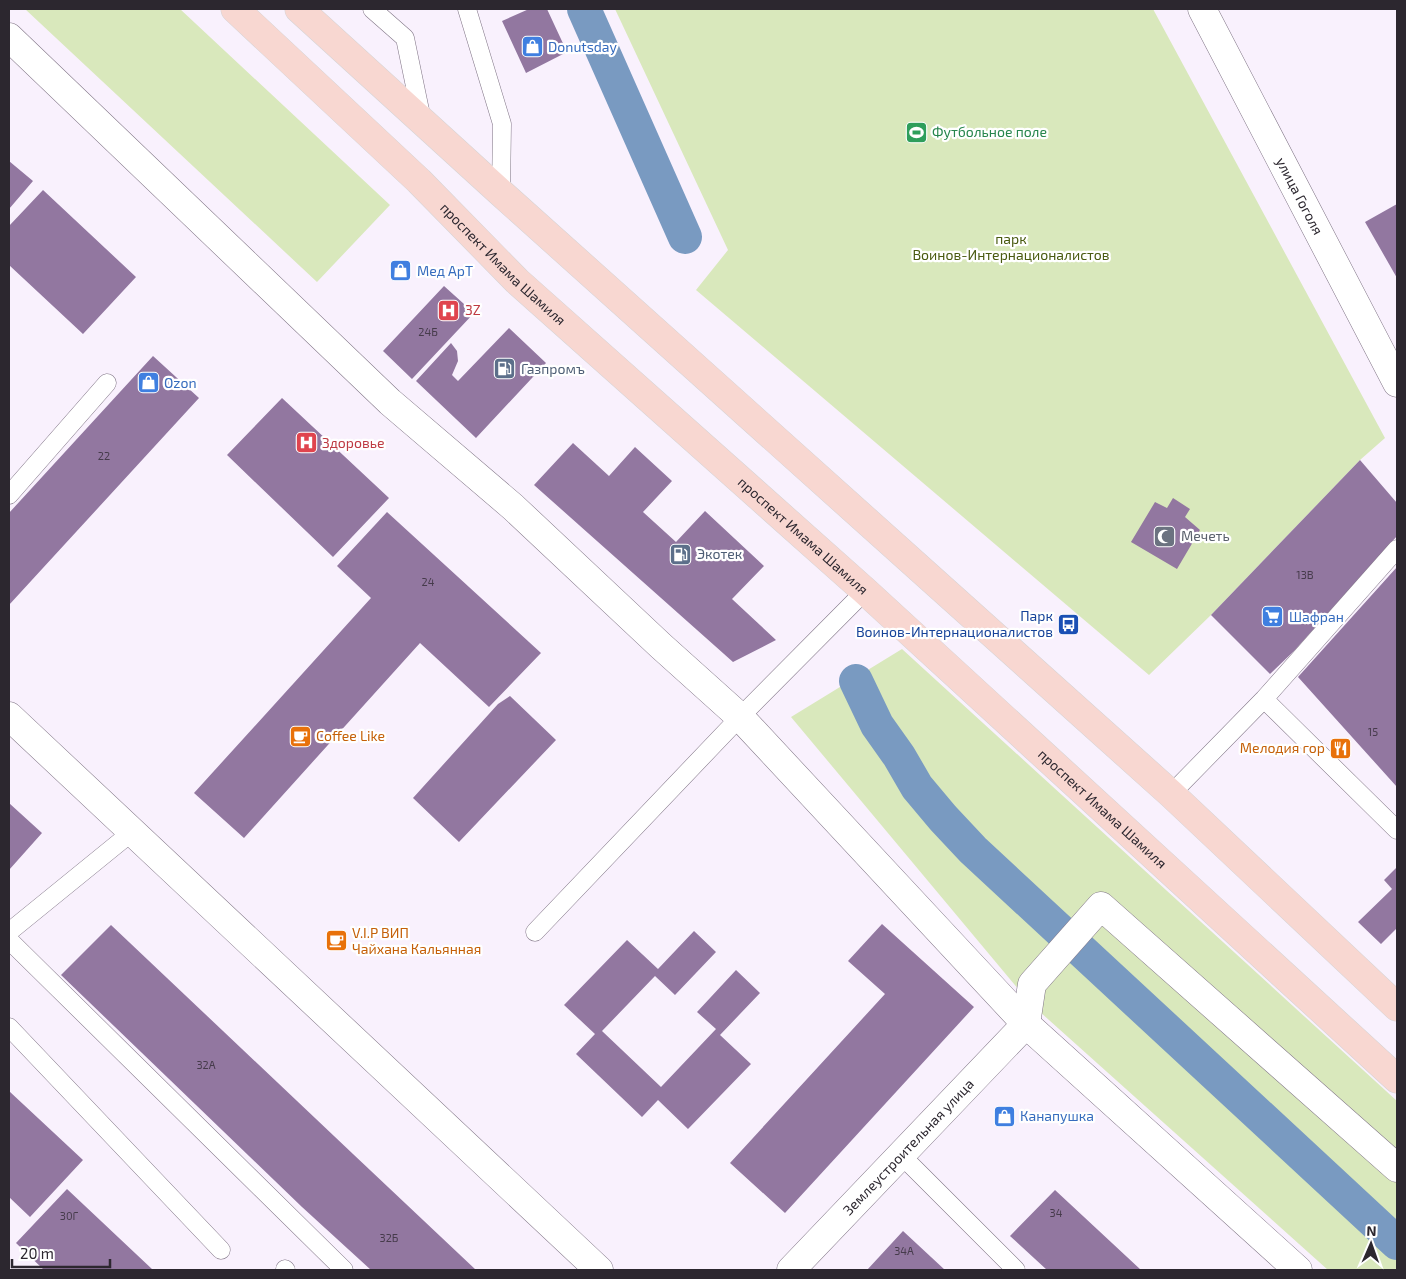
<svg xmlns="http://www.w3.org/2000/svg" width="1406" height="1279" font-family="'Exo 2',sans-serif">
<style>
.green{fill:#d9e8bc}
.lines{fill:none;stroke-linecap:round;stroke-linejoin:round}
.canal{stroke:#799ac1;stroke-width:34}
.building{fill:#9277a0}
.lane-casing{stroke:#807586;stroke-width:19}
.street-casing{stroke:#807586;stroke-width:29}
.primary-casing{stroke:#d5d4d5;stroke-width:29}
.lane{stroke:#fff;stroke-width:18}
.street{stroke:#fff;stroke-width:28}
.primary{stroke:#f8d7d1;stroke-width:28}
.labels{text-anchor:middle;stroke-width:4.5;stroke-linejoin:round;paint-order:stroke}
.number-label{font-size:11px;fill:#463b4b}
.shop-label{font-size:14px;fill:#366cbe;stroke:#fff;text-anchor:start}
.leisure-label{font-size:14px;fill:#27864d;stroke:#fff;text-anchor:start}
.street-label{font-size:14px;fill:#2c272f;stroke:#fff}
.park-label{font-size:14px;fill:#495a10;stroke:#fff}
.health-label{font-size:14px;fill:#be3a42;stroke:#fff;text-anchor:start}
.service-label{font-size:14px;fill:#4e5e75;stroke:#fff;text-anchor:start}
.worship-label{font-size:14px;fill:#5b616d;stroke:#fff;text-anchor:start}
.transit-label{font-size:14px;fill:#164399;stroke:#fff;text-anchor:end}
.food-label{font-size:14px;fill:#c56008;stroke:#fff;text-anchor:start}
</style>
<rect width="100%" height="100%" fill="#f9f1fd"/>
<path class="green" d="M25 9H180L390 205 317 282Z
M615 9H1153L1385 438 1360 460 1211 615 1149 675 696 290 728 250Z
M902 649 1397 1101V1270H1328L1030 1003 791 717Z"/>
<g class="lines">
<path class="canal" d="M584 9 685 237
M856 681 877 725 899 756 917 787 943 818 973 850 1397 1243"/>
</g>
<path class="building" d="M529 9H547L567 52 526 73 502 21Z
M9 161 33 181 9 209Z
M43 190 136 277 83 334 9 265V226Z
M1397 204V278L1365 222Z
M444 286 474 313 412 379 383 351Z
M509 328 546 363 476 438 416 381 451 343 457 351 458 361 452 375 458 381Z
M153 356 199 398 9 605V513Z
M282 398 389 498 333 557 227 455Z
M573 443 609 476 635 447 672 481 643 512 676 542 705 511 764 566 732 599 776 640 733 662 534 485Z
M1360 460 1397 503V536L1294 651 1270 674 1211 615Z
M1173 498 1190 509 1185 517 1200 530 1177 569 1131 542 1155 502 1167 508Z
M387 512 541 653 489 707 420 643 244 838 194 793 371 598 337 566Z
M1397 567V787L1298 677Z
M510 696 556 740 459 842 413 798 498 704Z
M9 803 42 833 9 870Z
M1397 867V928L1381 944 1358 922 1392 889 1384 880Z
M882 924 974 1007 785 1213 730 1163 885 994 848 961Z
M111 925 353 1154 476 1270H371L302 1207 61 975Z
M694 931 716 952 675 995 655 976 602 1031 661 1087 716 1029 697 1012 736 970 760 993 720 1035 751 1064 688 1129 658 1100 642 1117 576 1054 595 1034 564 1005 627 940 658 969Z
M9 1091 83 1160 30 1217 9 1197Z
M67 1189 153 1270H44L16 1243Z
M1055 1190 1141 1270H1047L1010 1236Z
M903 1231 945 1270H867Z"/>
<g class="lines">
<defs>
<path id="lane" d="M372 9 405 38 422 120
M467 9 502 124 501 193
M9 495 107 383
M1264 699 1397 830
M1171 794 1264 699 1397 549
M9 932 132 832
M535 932 740 717 865 591
M9 940 344 1270
M9 1027 221 1250
M901 1155 1016 1270
M285 1269 286 1270"/>
<g id="street">
<path id="s1" d="M1202 9 1397 383"/>
<path d="M9 37 390 402 513 507 661 646 740 717 1026 1024 1298 1270"/>
<path d="M9 716 599 1270"/>
<path id="s2" d="M791 1270 1026 1024 1032 984 1101 906 1397 1168"/>
</g>
<g id="primary">
<path id="s3" d="M235 9 419 181 517 281 865 591 1397 1079"/>
<path d="M299 9 501 193 1171 794 1397 1007"/>
</g>
</defs>
<use href="#lane" class="lane-casing"/>
<use href="#street" class="street-casing"/>
<use href="#primary" class="primary-casing"/>
<use href="#lane" class="lane"/>
<use href="#street" class="street"/>
<use href="#primary" class="primary"/>
</g>
<defs>
<symbol id="shop-square" viewBox="-11 -11 22 22"><rect x="-9" y="-9" width="18" height="18" rx="4" fill="#3f7fe0" stroke="#fff"/><path d="M-5-2.5h2.3a2.7 3.5 0 0 1 5.4 0H5L5.5 6h-11ZM-1.5-2.5h3a1.5 2.3 0 0 0-3 0Z" fill="#fff"/></symbol>
<symbol id="stadium-square" viewBox="-11 -11 22 22"><rect x="-9" y="-9" width="18" height="18" rx="4" fill="#2e9e5b" stroke="#fff"/><path d="M0-5a6.5 5 0 1 0 0 10a6.5 5 0 1 0 0-10ZM-3.5-1.8h7v3.6h-7Z" fill="#fff"/></symbol>
<symbol id="hospital-square" viewBox="-11 -11 22 22"><rect x="-9" y="-9" width="18" height="18" rx="4" fill="#e0444e" stroke="#fff"/><path d="M-5-5h3v3.5h4V-5h3V5h-3V1.5h-4V5h-3Z" fill="#fff"/></symbol>
<symbol id="fuel-square" viewBox="-11 -11 22 22"><rect x="-9" y="-9" width="18" height="18" rx="4" fill="#5c6f8a" stroke="#fff"/><path d="M-5.5-6h7V0h2V4h1.3V-2.5L3-4.5l.8-.8L6-3V5H2.5V1h-1V6h-7ZM-4.2-4.7v3.2H.2V-4.7Z" fill="#fff"/></symbol>
<symbol id="mosque-square" viewBox="-11 -11 22 22"><rect x="-9" y="-9" width="18" height="18" rx="4" fill="#6b7280" stroke="#fff"/><path d="M3.5-4.9A6 6 0 1 0 3.5 4.9A5 5 0 1 1 3.5-4.9Z" fill="#fff"/></symbol>
<symbol id="supermarket-square" viewBox="-11 -11 22 22"><rect x="-9" y="-9" width="18" height="18" rx="4" fill="#3f7fe0" stroke="#fff"/><path d="M-6-5.5h2.5l.6 2H6L4.5 2H-2.5L-4.4-4H-6ZM-1.5 3.2a1.3 1.3 0 1 0 .1 0ZM3 3.2a1.3 1.3 0 1 0 .1 0Z" fill="#fff"/></symbol>
<symbol id="bus-square" viewBox="-11 -11 22 22"><rect x="-9" y="-9" width="18" height="18" rx="4" fill="#1a4fb4" stroke="#fff"/><path d="M-5-6H5V4H4V6H2V4H-2V6H-4V4H-5ZM-3.5-4V0h7V-4ZM-3.5 1.2v1.5H-2V1.2ZM2 1.2v1.5H3.5V1.2Z" fill="#fff"/></symbol>
<symbol id="cafe-square" viewBox="-11 -11 22 22"><rect x="-9" y="-9" width="18" height="18" rx="4" fill="#e8710a" stroke="#fff"/><path d="M-5.5-4.5H6V0H3Q3 3.5 0 3.5H-2.5Q-5.5 3.5-5.5 0ZM3-3.2v2h1.7v-2ZM-6 4.5H4V6H-6Z" fill="#fff"/></symbol>
<symbol id="restaurant-square" viewBox="-11 -11 22 22"><rect x="-9" y="-9" width="18" height="18" rx="4" fill="#e8710a" stroke="#fff"/><path d="M-5-6h1v4h1v-4h1v4h1v-4h1v5L-1.5 .5V6h-2V.5L-5-1ZM5-6V6H3V1.5H1.5Q1.5-4 5-6Z" fill="#fff"/></symbol>
</defs>
<g fill-rule="evenodd">
<use href="#shop-square" x="520" y="34" width="25" height="25"/>
<use href="#stadium-square" x="904" y="120" width="25" height="25"/>
<use href="#shop-square" x="388" y="258" width="25" height="25"/>
<use href="#hospital-square" x="436" y="298" width="25" height="25"/>
<use href="#fuel-square" x="492" y="356" width="25" height="25"/>
<use href="#shop-square" x="136" y="370" width="25" height="25"/>
<use href="#hospital-square" x="294" y="430" width="25" height="25"/>
<use href="#mosque-square" x="1152" y="524" width="25" height="25"/>
<use href="#fuel-square" x="668" y="542" width="25" height="25"/>
<use href="#supermarket-square" x="1260" y="604" width="25" height="25"/>
<use href="#bus-square" x="1056" y="612" width="25" height="25"/>
<use href="#cafe-square" x="288" y="724" width="25" height="25"/>
<use href="#restaurant-square" x="1328" y="736" width="25" height="25"/>
<use href="#cafe-square" x="324" y="928" width="25" height="25"/>
<use href="#shop-square" x="992" y="1104" width="25" height="25"/>
</g>
<g class="labels">
<g class="number-label">
<text x="428" y="336">24Б</text>
<text x="104" y="460">22</text>
<text x="1305" y="579">13В</text>
<text x="428" y="586">24</text>
<text x="1373" y="736">15</text>
<text x="206" y="1069">32А</text>
<text x="1056" y="1217">34</text>
<text x="69" y="1220">30Г</text>
<text x="389" y="1242">32Б</text>
<text x="904" y="1255">34А</text>
</g>
<g class="shop-label">
<text x="548" y="52">Donutsday</text>
<text x="417" y="276">Мед АрТ</text>
<text x="164" y="388">Ozon</text>
<text x="1289" y="622">Шафран</text>
<text x="1020" y="1121">Канапушка</text>
</g>
<g class="leisure-label">
<text x="932" y="137">Футбольное поле</text>
</g>
<g class="street-label">
<text dy="5" stroke="none"><textPath href="#s1" startOffset="211">улица Гоголя</textPath></text>
<text dy="5" stroke="none"><textPath href="#s3" startOffset="370">проспект Имама Шамиля</textPath></text>
<text dy="5" stroke="none"><textPath href="#s3" startOffset="775">проспект Имама Шамиля</textPath></text>
<text dy="5" stroke="none"><textPath href="#s3" startOffset="1180">проспект Имама Шамиля</textPath></text>
<text dy="5" stroke="none"><textPath href="#s2" startOffset="170">Землеустроительная улица</textPath></text>
</g>
<g class="park-label">
<text x="1011" y="244">парк<tspan x="1011" dy="16">Воинов-Интернационалистов</tspan></text>
</g>
<g class="health-label">
<text x="465" y="315">3Z</text>
<text x="322" y="448">Здоровье</text>
</g>
<g class="service-label">
<text x="521" y="374">Газпромъ</text>
<text x="697" y="559">Экотек</text>
</g>
<g class="worship-label">
<text x="1181" y="541">Мечеть</text>
</g>
<g class="transit-label">
<text x="1053" y="621">Парк<tspan x="1053" dy="16">Воинов-Интернационалистов</tspan></text>
</g>
<g class="food-label">
<text x="316" y="741">Coffee Like</text>
<text x="1325" y="753" text-anchor="end">Мелодия гор</text>
<text x="352" y="938">V.I.P ВИП<tspan x="352" dy="16">Чайхана Кальянная</tspan></text>
</g>
</g>
<rect width="1406" height="1279" fill="none" stroke="#2c272f" stroke-width="20"/>
<g transform="translate(1371 1244) rotate(2)" stroke="#ffffff" stroke-width="4" paint-order="stroke">
<path d="M0-4L9 19L0 12L-9 19Z" fill="#2c272f"/>
<text y="-8" font-size="14" font-weight="bold" text-anchor="middle" fill="#2c272f">N</text>
</g>
<path d="M12 1259v8h98v-8" fill="none" stroke="#2c272f" stroke-width="2.5"/>
<text x="20" y="1259" font-size="15" fill="#2c272f" stroke="#ffffff" stroke-width="4" paint-order="stroke">20 m</text>
</svg>
